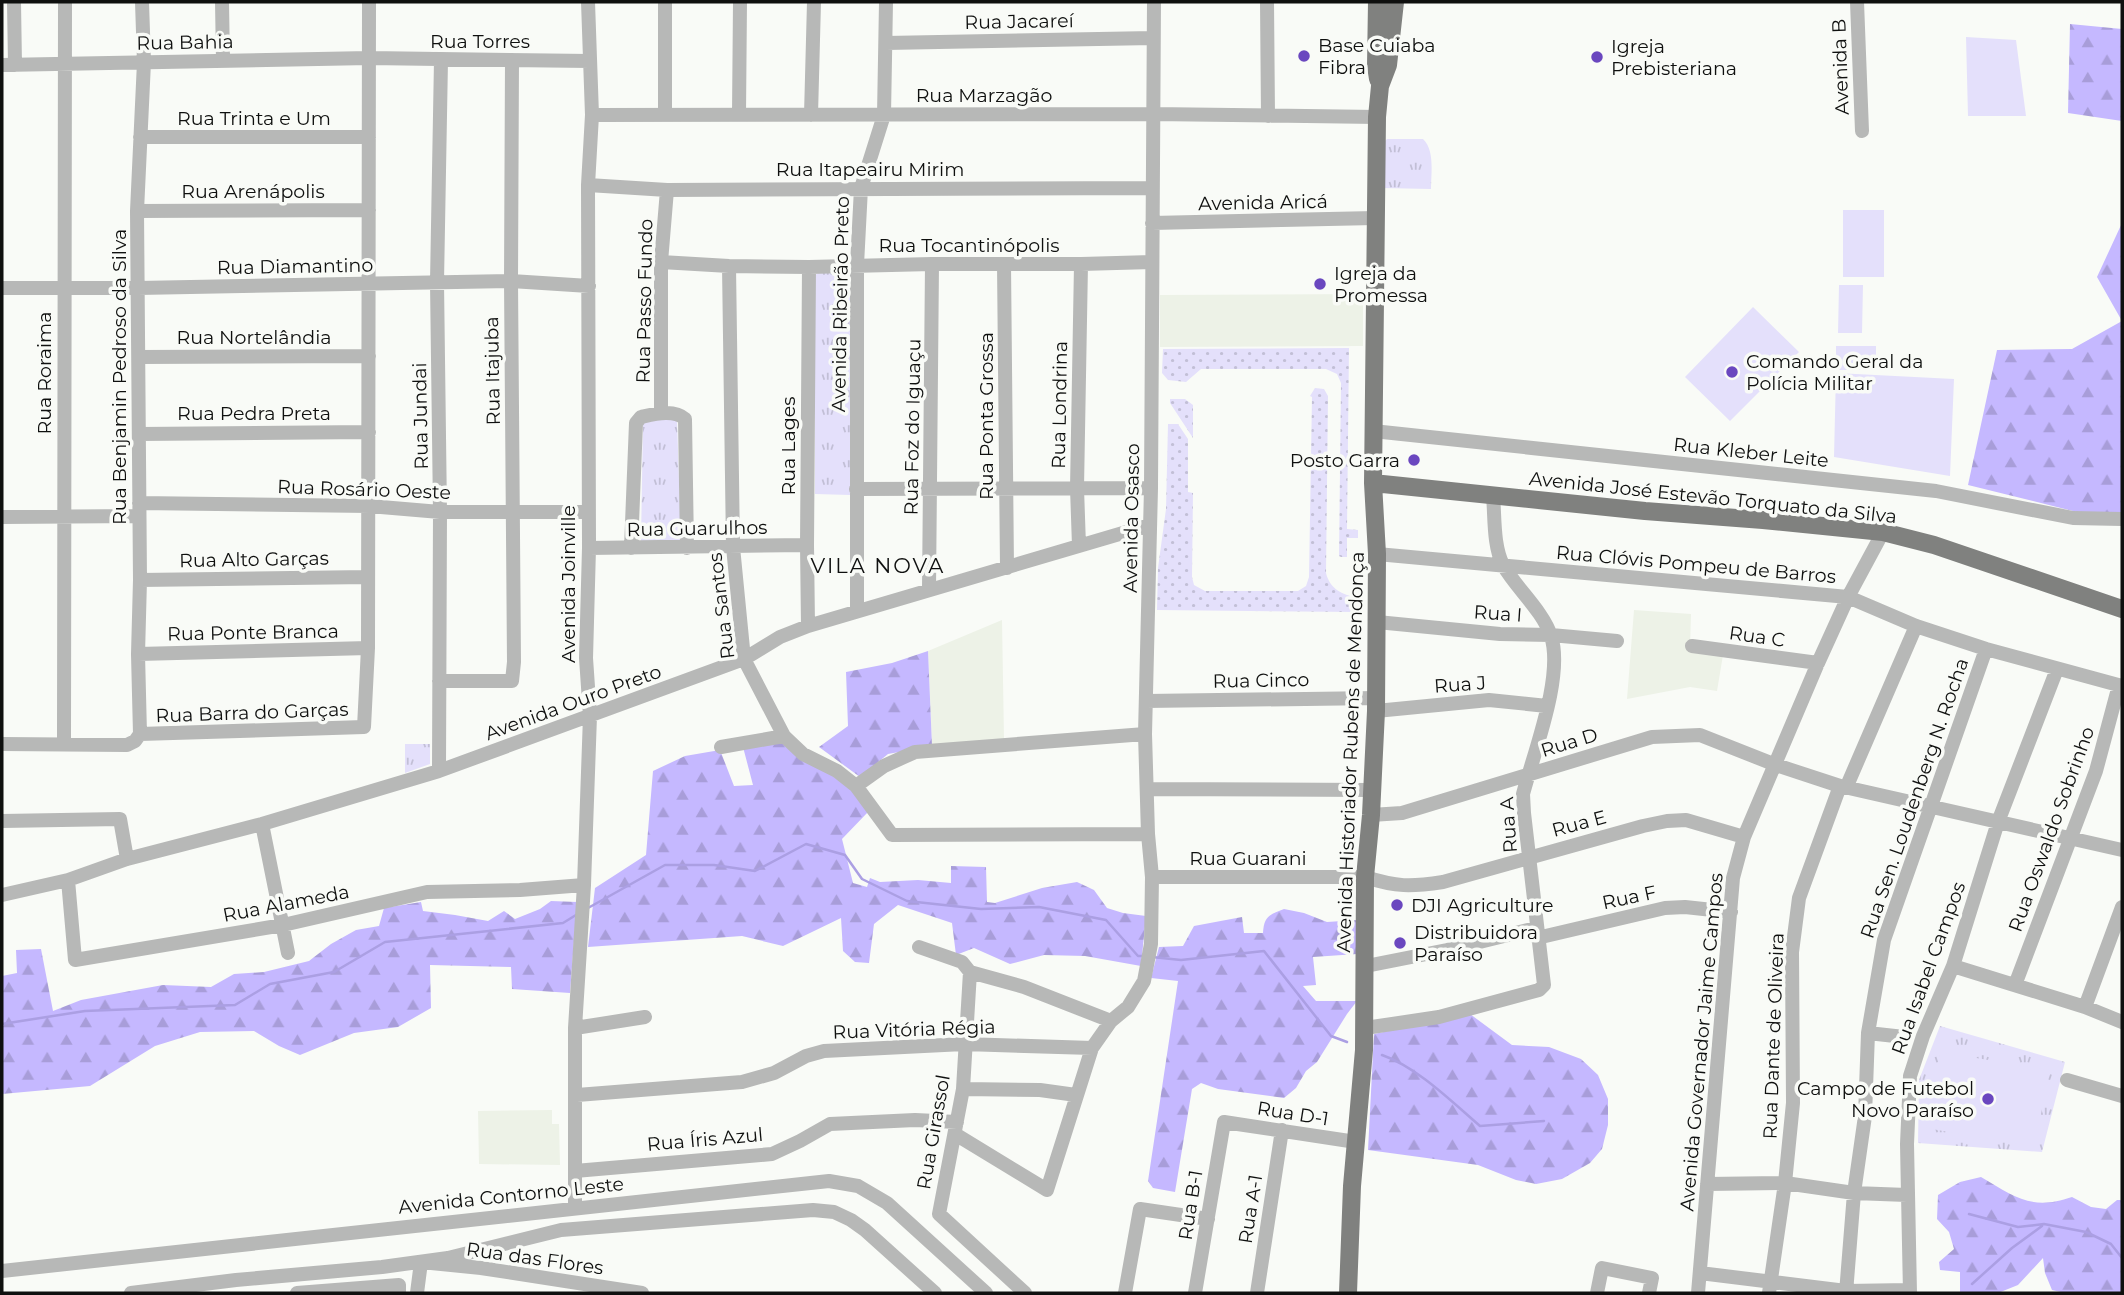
<svg xmlns="http://www.w3.org/2000/svg" width="2124" height="1295" font-family="Montserrat,sans-serif">
<style>
.built{fill:#edf2e7}
.grass{fill:url(#grass-dots)}
.forest{fill:url(#forest-firs)}
.park{fill:url(#park-tufts)}
.pitch{fill:#e4e0fb}
.lines{fill:none;stroke-linecap:round;stroke-linejoin:round}
.stream{stroke:#ab9fe3;stroke-width:2.5}
.minor{stroke:#b7b8b7;stroke-width:14}
.major{stroke:#80817f;stroke-width:18}
.poi-dot{fill:#6a47bf;stroke:#f9fbf7;stroke-width:2.5}
.labels{text-anchor:middle;stroke-width:7;stroke-linejoin:round;paint-order:stroke}
.street-label{font-size:19px;fill:#0f100f;stroke:#f9fbf7}
.poi-label{font-size:19px;fill:#0f100f;stroke:#f9fbf7;text-anchor:start}
.neighbourhood-label{font-size:21px;letter-spacing:2px;fill:#0f100f;stroke:#f9fbf7}
</style>
<defs>
<pattern id="grass-dots" width="8" height="8" patternUnits="userSpaceOnUse" patternTransform="scale(1.75)"><rect width="8" height="8" fill="#e4e0fb"/><path d="M2 2h.1M6 6h.1" fill="none" stroke="#c2bfd6" stroke-width="1.8" stroke-linecap="round"/></pattern>
<pattern id="forest-firs" width="22" height="20" patternUnits="userSpaceOnUse" patternTransform="scale(1.75)"><rect width="22" height="20" fill="#c5b8ff"/><path d="M5 1l3.5 6h-7zM16 11l3.5 6h-7z" fill="#a89dd9"/></pattern>
<pattern id="park-tufts" width="24" height="20" patternUnits="userSpaceOnUse" patternTransform="scale(1.75)"><rect width="24" height="20" fill="#e4e0fb"/><path d="M3 7l-1-3M5 7V3M7 7l1-3M15 17l-1-3M17 17v-4M19 17l1-3" fill="none" stroke="#c2bfd6"/></pattern>
</defs>
<rect width="100%" height="100%" fill="#f9fbf7"/>
<path class="built" d="M1363 294V346L1160 347V295Z
M1634 610 1691 614 1690 648 1723 655 1717 691 1690 687 1627 699Z
M1002 620 1004 739 932 746 928 651Z
M552 1110V1124H559L560 1165 479 1164 478 1111Z"/>
<path class="grass" d="M1349 348 1347 529 1358 530V538H1347V557H1341L1339 556 1341 383 1337 374 1326 369H1201L1186 382 1168 380 1162 373 1163 349Z
M1315 388 1324 389 1328 396 1326 573C1330 589 1342 595 1357 597L1356 612 1157 610 1158 568 1166 509 1168 424H1178L1188 439V492L1193 493 1192 577 1194 585 1205 591H1298L1306 586 1309 577 1312 397 1310 396Z
M1170 399H1185L1193 405V438L1170 403Z"/>
<path class="forest" d="M2070 24 2122 29V121L2068 113Z
M2122 223V512H2077L1968 485 1997 350 2072 349 2122 321 2097 277Z
M928 651 932 746 888 754 860 777 819 747 848 726 846 672 892 663Z
M783 740 852 790 868 812 842 839 853 883 867 887 870 878 880 882 918 880 951 883V866L986 867 987 902 995 903 1042 888 1077 882 1094 890 1107 908 1123 913 1146 916 1141 966 1085 956 1044 955 1010 964 974 948 956 955 952 923 898 905 874 924 869 963 855 962 843 951 841 918 783 946 742 936 588 947 595 888 646 855 653 771 685 756 720 750 734 786 753 785 743 747Z
M551 901 577 902 570 993 512 989 511 967 430 965 431 1008 398 1027 354 1033 300 1055 279 1046 254 1031 200 1032 155 1046 90 1086 2 1094V976L17 973 16 950 41 949 53 1011 81 1000 163 985 211 987 234 974 264 972 309 961 331 944 356 930 379 926 384 908 421 902 423 911 455 915 488 921 504 911 515 919 540 909Z
M1284 909 1304 913 1327 922 1357 920V954L1313 957 1316 985 1303 986 1316 1001H1357L1347 1014 1317 1062 1306 1071 1296 1088 1284 1098 1218 1089 1201 1083 1192 1089 1175 1192 1153 1188 1148 1181 1178 981 1151 978 1159 947 1183 946 1194 926 1242 917 1244 933H1263C1264 916 1269 915 1284 909Z
M1470 1014 1512 1045 1549 1047 1581 1059 1598 1075 1608 1099V1125L1602 1149 1590 1163 1562 1179 1536 1184 1516 1180 1478 1165 1368 1150 1374 1034Z
M1981 1177C2015 1197 2032 1211 2072 1197L2091 1207 2106 1209 2117 1200H2122V1293H2065L2052 1290 2045 1273 2043 1258 2018 1285 1998 1293H1960V1272L1940 1270 1939 1262 1954 1249 1949 1232 1937 1219 1938 1195 1960 1182Z"/>
<path class="park" d="M1387 139H1423C1435 150 1431 174 1431 189L1382 188 1384 142Z
M820 272 849 274 850 278V495L815 494V275Z
M643 420H677L681 542 641 541Z
M405 744H430V764L405 773Z
M1940 1026 2065 1062 2042 1152 1918 1143 1919 1080Z"/>
<path class="pitch" d="M1966 37 2016 40 2026 116H1968Z
M1843 210H1884V277H1843Z
M1839 285H1863L1862 333H1838Z
M1753 307 1799 352 1730 421 1685 377Z
M1836 346H1876V370H1836Z
M1836 373 1954 379 1950 476 1834 457Z
M1940 1052 2049 1070 2035 1147 1926 1128Z"/>
<g class="lines">
<path class="stream" d="M588 908 665 865H714L755 871 806 844 845 855 862 879 907 901 981 909 1039 907 1106 920 1138 956H1142
M1152 957 1181 960 1264 951 1331 1036 1347 1042
M2 1024 85 1011 235 1005 270 984 334 972 385 942 563 923 576 915
M1382 1055C1417 1067 1452 1102 1480 1126L1544 1121
M1969 1214 2018 1227 2044 1224 2086 1232 2111 1244 2122 1258
M1972 1284 2012 1248 2042 1226"/>
<path class="minor" d="M14 2 15 65
M222 2 223 61
M665 2V115
M1267 2 1268 116
M1857 2 1862 131
M886 43 1153 38
M2 65 369 58 590 61
M739 114 740 2
M592 115 1153 114 1377 117
M811 115 814 2
M140 137H369
M588 185 667 190 1152 188
M137 211 369 210
M1152 223 1375 218
M661 262 729 266 809 267 932 264H1081L1152 262
M1004 264 1007 568
M729 266 733 547 744 659 784 736 803 754 837 771 856 786 892 835 1148 834
M2 288H138L511 281 589 286
M139 357 369 356
M661 413V262L667 190
M1373 431 1936 491 2073 518 2122 519
M140 434 369 432
M856 489 1151 488
M139 503 369 506 440 512H588
M2 517 139 516
M1079 546 1077 488 1081 264
M589 548 807 545
M631 548 636 423 641 417C655 414 674 409 685 419L687 548
M1377 554 1848 597 1916 626 1986 649 2122 686
M140 580 368 577
M929 589 932 264
M857 611V265L861 188 884 115 886 2
M1377 622 1500 634 1551 635 1617 641
M808 626 807 545 809 267
M1692 646 1818 663
M138 654 368 648
M439 681H512L514 662 511 281 512 60
M1146 701 1376 698
M1376 711 1489 700 1547 706
M140 734 364 727 368 648 369 2
M2 744 127 745 135 741 140 734 138 654 140 580 137 211 144 62 142 2
M64 744 65 2
M721 747 784 736
M439 771 440 512 437 282 441 60
M856 786 884 766 915 752 1145 734
M1846 788 1916 626
M1148 789 1372 790
M1371 815 1402 813 1652 737 1700 735 1776 765 1840 786 2122 850
M2 821 120 819 127 859
M262 824 288 953
M1152 877H1365C1397 887 1410 887 1443 882L1643 826 1667 821 1686 820 1744 837
M68 880 75 960 283 925 427 892 520 890 584 885
M2 895 68 880 127 859 262 824 439 771 744 659 780 637 808 626 1150 525
M1537 938 1665 908 1685 907 1731 912
M919 947 962 962 970 972 1024 987 1111 1021
M1366 966 1447 950 1536 928
M1953 966 2085 1007 2122 1022
M970 972 963 1089 939 1214 1025 1293
M2015 985 2096 771 2119 685
M2085 1007 2122 907
M575 1028 645 1017
M1365 1028 1439 1017 1539 990 1544 985 1524 813 1523 794C1534 752 1564 676 1551 636 1543 611 1516 588 1503 565 1493 545 1495 517 1493 496
M1868 1033 1904 1037
M2067 1080 2122 1096
M963 1089 1040 1090 1076 1095
M577 1095 742 1082 774 1073 806 1056 824 1051 964 1044 1092 1048
M955 1134 1047 1190 1092 1048 1111 1021 1128 1007 1144 981 1151 944 1152 877 1148 834 1145 734 1151 488 1154 2
M575 1171 772 1154 800 1141 830 1124 915 1120 957 1122
M1707 1184 1785 1183 1854 1193 1907 1195
M575 1208V1028L584 885 590 716 586 658 589 548 588 185 592 115 588 2
M2 1271 829 1181 858 1186 887 1203 986 1293
M1700 1273 1846 1291 1909 1290
M131 1293 236 1280 382 1267 448 1258 561 1230 813 1210 834 1212 851 1220 865 1230 935 1293
M297 1293 399 1285V1293
M417 1293 421 1262 481 1268 642 1293
M1125 1293 1140 1209 1208 1219
M1195 1293 1224 1122 1356 1142
M1257 1293 1282 1130
M1597 1293 1602 1268 1652 1278 1649 1293
M1698 1293 1733 878 1744 837 1818 663 1848 597 1883 532
M1769 1293 1785 1183 1793 1103 1792 952 1799 898 1840 786
M1846 1293 1854 1193 1865 1116 1868 1033 1884 940 1986 649
M1910 1293 1907 1144 1910 1076 1923 1036 1953 966 1998 822 2057 669"/>
<path class="major" d="M1377 2 1376 66 1378 79
M1373 483 1645 511 1763 520 1883 532 1934 545 2122 609
M1348 1293 1352 1186 1364 1050 1365 877 1371 815 1376 711 1377 554 1373 483 1377 117 1380 86 1388 65 1395 2"/>
</g>
<g class="poi-dot">
<circle cx="1304" cy="56" r="7"/>
<circle cx="1597" cy="57" r="7"/>
<circle cx="1320" cy="284" r="7"/>
<circle cx="1732" cy="372" r="7"/>
<circle cx="1414" cy="460" r="7"/>
<circle cx="1397" cy="905" r="7"/>
<circle cx="1400" cy="943" r="7"/>
<circle cx="1988" cy="1099" r="7"/>
</g>
<g class="labels">
<g class="street-label">
<text transform="translate(1019 21) rotate(-1)" y="7">Rua Jacareí</text>
<text x="480" y="48">Rua Torres</text>
<text transform="translate(185 42) rotate(-1)" y="7">Rua Bahia</text>
<text transform="translate(1840 67) rotate(-92)" y="7">Avenida B</text>
<text x="984" y="102">Rua Marzagão</text>
<text x="254" y="125">Rua Trinta e Um</text>
<text x="870" y="176">Rua Itapeairu Mirim</text>
<text x="253" y="198">Rua Arenápolis</text>
<text transform="translate(1263 202) rotate(-1)" y="7">Avenida Aricá</text>
<text x="969" y="252">Rua Tocantinópolis</text>
<text transform="translate(295 266) rotate(-1)" y="7">Rua Diamantino</text>
<text transform="translate(644 301) rotate(-89)" y="7">Rua Passo Fundo</text>
<text transform="translate(840 304) rotate(-89)" y="7">Avenida Ribeirão Preto</text>
<text x="254" y="344">Rua Nortelândia</text>
<text transform="translate(492 371) rotate(-91)" y="7">Rua Itajuba</text>
<text transform="translate(44 373) rotate(-90)" y="7">Rua Roraima</text>
<text transform="translate(119 377) rotate(-90)" y="7">Rua Benjamin Pedroso da Silva</text>
<text transform="translate(1059 405) rotate(-89)" y="7">Rua Londrina</text>
<text x="254" y="420">Rua Pedra Preta</text>
<text transform="translate(420 416) rotate(-91)" y="7">Rua Jundai</text>
<text transform="translate(986 416) rotate(-90)" y="7">Rua Ponta Grossa</text>
<text transform="translate(912 427) rotate(-89)" y="7">Rua Foz do Iguaçu</text>
<text transform="translate(788 446) rotate(-90)" y="7">Rua Lages</text>
<text transform="translate(1751 452) rotate(6)" y="7">Rua Kleber Leite</text>
<text transform="translate(364 489) rotate(2)" y="7">Rua Rosário Oeste</text>
<text transform="translate(1713 497) rotate(6)" y="7">Avenida José Estevão Torquato da Silva</text>
<text transform="translate(1131 518) rotate(-89)" y="7">Avenida Osasco</text>
<text transform="translate(697 528) rotate(-1)" y="7">Rua Guarulhos</text>
<text transform="translate(254 559) rotate(-1)" y="7">Rua Alto Garças</text>
<text transform="translate(1696 564) rotate(5)" y="7">Rua Clóvis Pompeu de Barros</text>
<text transform="translate(568 584) rotate(-90)" y="7">Avenida Joinville</text>
<text transform="translate(721 606) rotate(-97)" y="7">Rua Santos</text>
<text transform="translate(1498 613) rotate(4)" y="7">Rua I</text>
<text transform="translate(253 632) rotate(-1)" y="7">Rua Ponte Branca</text>
<text transform="translate(1757 636) rotate(8)" y="7">Rua C</text>
<text transform="translate(1261 680) rotate(-1)" y="7">Rua Cinco</text>
<text transform="translate(1460 684) rotate(-4)" y="7">Rua J</text>
<text transform="translate(573 702) rotate(-20)" y="7">Avenida Ouro Preto</text>
<text transform="translate(252 712) rotate(-2)" y="7">Rua Barra do Garças</text>
<text transform="translate(1569 742) rotate(-17)" y="7">Rua D</text>
<text transform="translate(1350 752) rotate(-88)" y="7">Avenida Historiador Rubens de Mendonça</text>
<text transform="translate(1914 798) rotate(-71)" y="7">Rua Sen. Loudenberg N. Rocha</text>
<text transform="translate(1579 823) rotate(-15)" y="7">Rua E</text>
<text transform="translate(1508 825) rotate(-94)" y="7">Rua A</text>
<text transform="translate(2051 829) rotate(-70)" y="7">Rua Oswaldo Sobrinho</text>
<text x="1248" y="865">Rua Guarani</text>
<text transform="translate(1629 897) rotate(-12)" y="7">Rua F</text>
<text transform="translate(286 903) rotate(-11)" y="7">Rua Alameda</text>
<text transform="translate(1928 968) rotate(-70)" y="7">Rua Isabel Campos</text>
<text transform="translate(914 1029) rotate(-2)" y="7">Rua Vitória Régia</text>
<text transform="translate(1773 1036) rotate(-88)" y="7">Rua Dante de Oliveira</text>
<text transform="translate(1701 1042) rotate(-85)" y="7">Avenida Governador Jaime Campos</text>
<text transform="translate(1293 1113) rotate(9)" y="7">Rua D-1</text>
<text transform="translate(933 1132) rotate(-80)" y="7">Rua Girassol</text>
<text transform="translate(705 1139) rotate(-5)" y="7">Rua Íris Azul</text>
<text transform="translate(511 1195) rotate(-6)" y="7">Avenida Contorno Leste</text>
<text transform="translate(1190 1205) rotate(-81)" y="7">Rua B-1</text>
<text transform="translate(1250 1209) rotate(-81)" y="7">Rua A-1</text>
<text transform="translate(535 1258) rotate(8)" y="7">Rua das Flores</text>
</g>
<g class="poi-label">
<text x="1318" y="52">Base Cuiaba<tspan x="1318" dy="22">Fibra</tspan></text>
<text x="1611" y="53">Igreja<tspan x="1611" dy="22">Prebisteriana</tspan></text>
<text x="1334" y="280">Igreja da<tspan x="1334" dy="22">Promessa</tspan></text>
<text x="1746" y="368">Comando Geral da<tspan x="1746" dy="22">Polícia Militar</tspan></text>
<text x="1400" y="467" text-anchor="end">Posto Garra</text>
<text x="1411" y="912">DJI Agriculture</text>
<text x="1414" y="939">Distribuidora<tspan x="1414" dy="22">Paraíso</tspan></text>
<text x="1974" y="1095" text-anchor="end">Campo de Futebol<tspan x="1974" dy="22">Novo Paraíso</tspan></text>
</g>
<g class="neighbourhood-label">
<text x="878" y="573">VILA NOVA</text>
</g>
</g>
<rect width="2124" height="1295" fill="none" stroke="#0f100f" stroke-width="7"/>
</svg>
